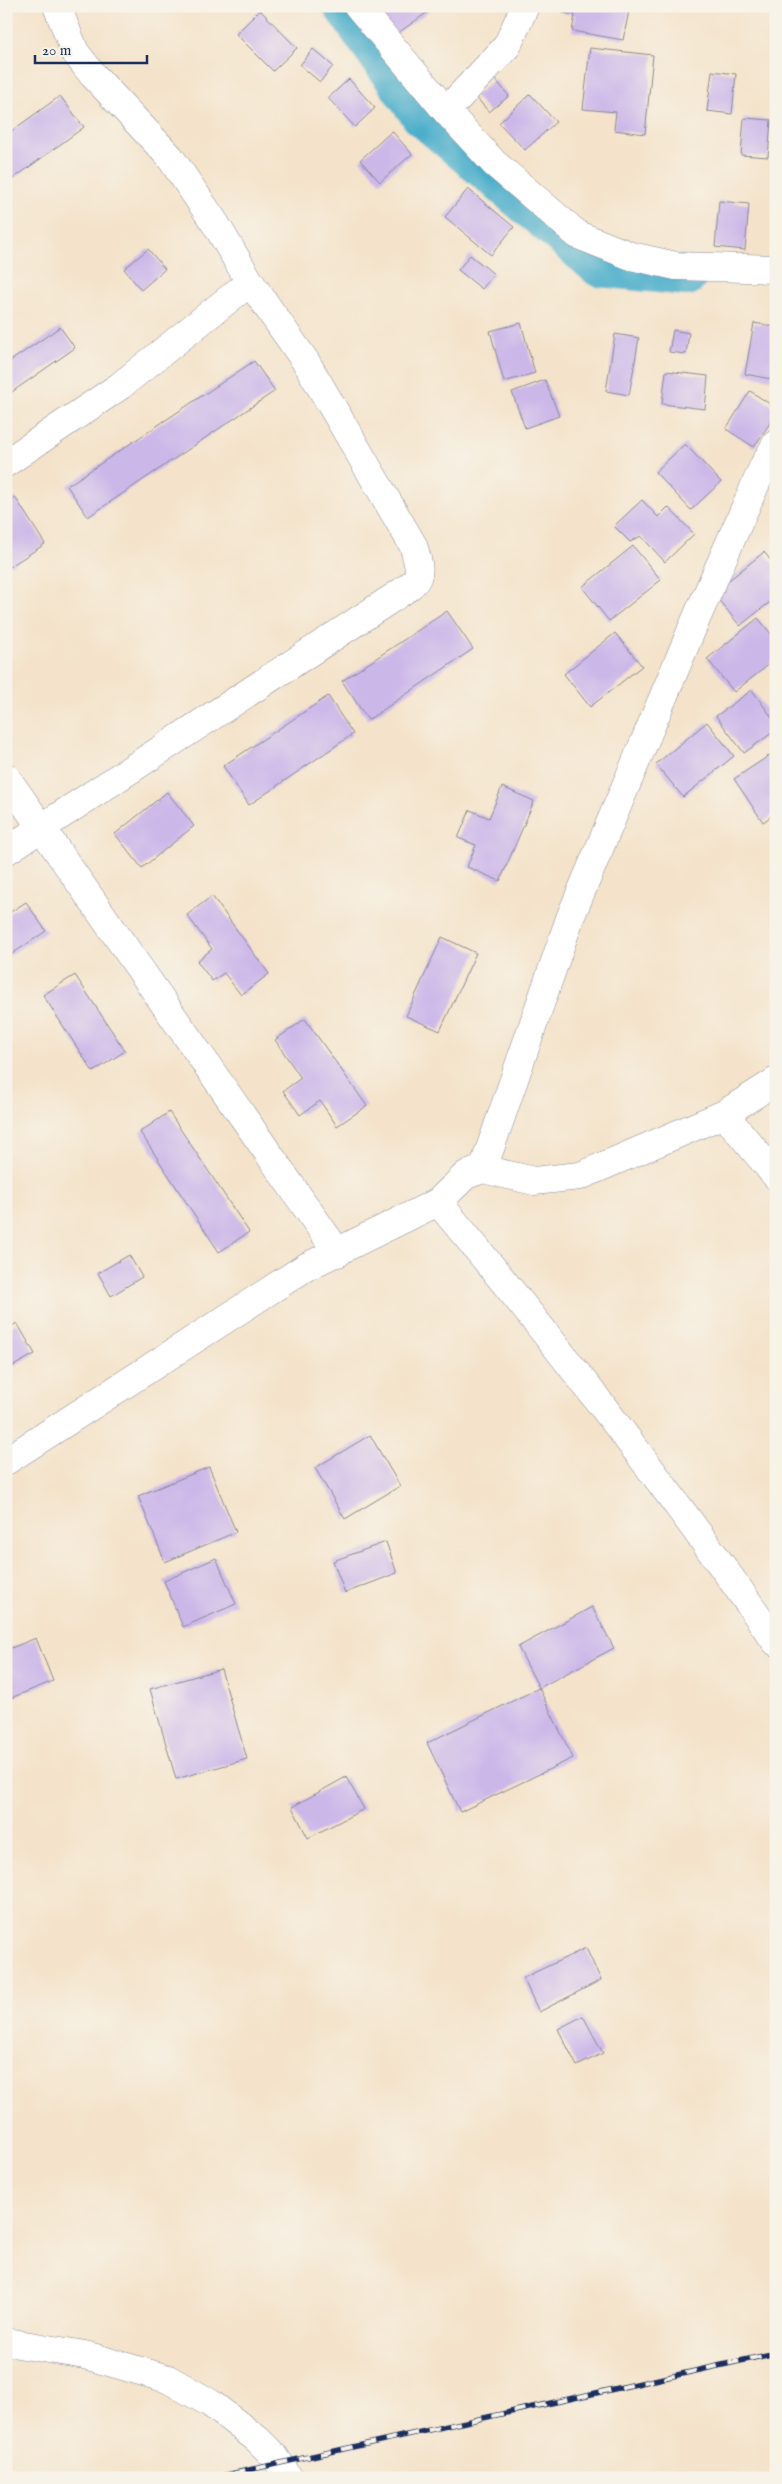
<svg xmlns="http://www.w3.org/2000/svg" width="782" height="2484" font-family="'IM FELL English',serif">
<style>
.lines{fill:none;stroke-linecap:round;stroke-linejoin:round}
.canal{stroke:#4caecb;stroke-width:40}
.building{fill:#ccb7e9}
.minor-casing{stroke:#888994;stroke-width:29}
.minor{stroke:#fff;stroke-width:28}
.rail-casing{stroke:#1b2f5e;stroke-width:5.5}
.rail{stroke:#f7f3e8;stroke-width:4;stroke-dasharray:11;stroke-linecap:butt}
</style>
<rect width="100%" height="100%" fill="#f7f3e8"/>
<filter id="ink" filterUnits="userSpaceOnUse"><feTurbulence type="fractalNoise" baseFrequency=".02" numOctaves="2"/><feDisplacementMap in="SourceGraphic" scale="10" xChannelSelector="R" yChannelSelector="G"/><feConvolveMatrix kernelMatrix="1 2 1 2 8 2 1 2 1" color-interpolation-filters="sRGB"/></filter>
<filter id="wash" filterUnits="userSpaceOnUse"><feTurbulence type="fractalNoise" baseFrequency=".0096" numOctaves="4" result="noise"/><feDisplacementMap in="SourceGraphic" scale="20" xChannelSelector="R" yChannelSelector="G"/><feGaussianBlur stdDeviation="1.12" result="paint"/><feColorMatrix in="noise" values="0 0 0 0 0 0 0 0 0 0 0 0 0 0 0 0 0 1.4 0 .05"/><feComposite in="paint" operator="in"/></filter>
<g filter="url(#wash)">
<rect width="100%" height="100%" fill="#f4e3ca"/>
<g class="lines">
<path class="canal" d="M343 6 421 116 599 267 687 276"/>
</g>
<g id="blocks">
<path class="building" d="M380 6H424L428 12 395 35 377 8Z
M564 6H630L623 40 572 31 575 15 563 13Z
M260 10 297 48 273 71 236 34Z
M590 48 653 55 645 134 614 130 616 112 583 109Z
M313 49 333 66 320 82 300 65Z
M712 71 736 74 732 114 707 111Z
M349 79 375 108 355 127 328 98Z
M495 79 509 96 489 112 475 96Z
M530 94 556 122 525 150 499 123Z
M60 96 84 127 6 184V135Z
M744 118 771 120 768 157 741 155Z
M392 131 412 154 380 182 360 160Z
M468 189 514 227 491 255 445 217Z
M719 201 749 204 745 250 715 247Z
M148 249 165 269 141 290 124 269Z
M470 255 494 274 482 289 458 270Z
M521 323 535 373 504 382 490 331Z
M754 323 776 327V380L745 374Z
M60 327 75 348 6 396V364Z
M673 330 689 333 686 354 669 352Z
M615 334 639 338 629 395 606 391Z
M254 361 275 391 88 517 67 486Z
M666 371 708 376 705 409 662 404Z
M545 380 559 416 525 428 512 392Z
M750 391 776 408V414L754 447 726 429Z
M685 444 721 482 691 510 655 472Z
M15 497 45 544 6 569V503Z
M642 500 658 517 668 507 694 534 665 562 641 536 630 542 614 526Z
M633 546 661 580 609 621 582 587Z
M764 552 776 567V597L740 626 713 593Z
M447 611 473 649 368 720 342 681Z
M758 618 776 640V659L734 692 707 659Z
M615 633 642 666 590 707 564 674Z
M752 690 776 723V730L744 753 716 716Z
M328 696 353 734 249 805 223 766Z
M707 722 734 756 683 797 656 764Z
M776 751V813L763 822 734 779Z
M502 787 534 801 500 881 467 867 476 845 458 838 470 810 489 818Z
M167 792 194 826 142 868 115 834Z
M212 896 269 974 241 995 224 973 212 981 197 961 212 949 187 915Z
M26 902 46 931 6 958V915Z
M442 937 476 953 440 1031 406 1016Z
M75 975 125 1051 93 1072 43 995Z
M305 1019 367 1106 337 1126 320 1101 300 1115 283 1091 301 1078 275 1040Z
M169 1112 249 1232 219 1252 140 1132Z
M129 1255 142 1277 111 1296 98 1273Z
M17 1323 35 1354 6 1370V1329Z
M370 1435 400 1486 345 1519 315 1468Z
M209 1467 236 1532 165 1562 138 1496Z
M386 1542 397 1573 345 1593 333 1561Z
M216 1558 236 1604 183 1627 164 1581Z
M592 1607 614 1648 539 1688 518 1647Z
M36 1638 53 1681 6 1700V1650Z
M221 1669 247 1759 176 1779 150 1689Z
M539 1688 573 1758 460 1812 427 1743Z
M346 1777 364 1809 308 1838 292 1807Z
M586 1948 601 1980 539 2012 523 1978Z
M583 2016 603 2053 577 2066 558 2029Z"/>
</g>
</g>
<g filter="url(#ink)">
<use href="#blocks" fill-opacity="0" stroke="#888994" stroke-width="1"/>
<g class="lines">
<defs>
<path id="minor" d="M358 6 446 111 494 163 578 235 631 256 676 266 776 269
M446 111 507 46 525 6
M6 463 120 386 250 282
M6 777 338 1253
M6 851 391 599C420 580 424 579 413 545L306 362 250 282 217 226 170 157 93 75 75 52 57 6
M724 1114 776 1176
M483 1169 534 1181 580 1176 724 1114 776 1081
M438 1202C557 1344 670 1490 776 1642
M6 1461 306 1267 438 1202 466 1175 483 1169 570 918 697 617 764 465 776 444
M6 2342 85 2355 168 2379 210 2403 257 2439 275 2457 289 2478"/>
</defs>
<use href="#minor" class="minor-casing"/>
<use href="#minor" class="minor"/>
<defs>
<path id="rail" d="M213 2478 776 2353"/>
</defs>
<use href="#rail" class="rail-casing"/>
<use href="#rail" class="rail"/>
</g>
</g>
<rect width="782" height="2484" fill="none" stroke="#f7f3e8" stroke-width="25"/>
<path d="M35 55v8h112v-8" fill="none" stroke="#1b2f5e" stroke-width="2.5"/>
<text x="42" y="55" font-size="15" fill="#1b2f5e" stroke="#f7f3e8" stroke-width="4" paint-order="stroke">20 m</text>
</svg>
